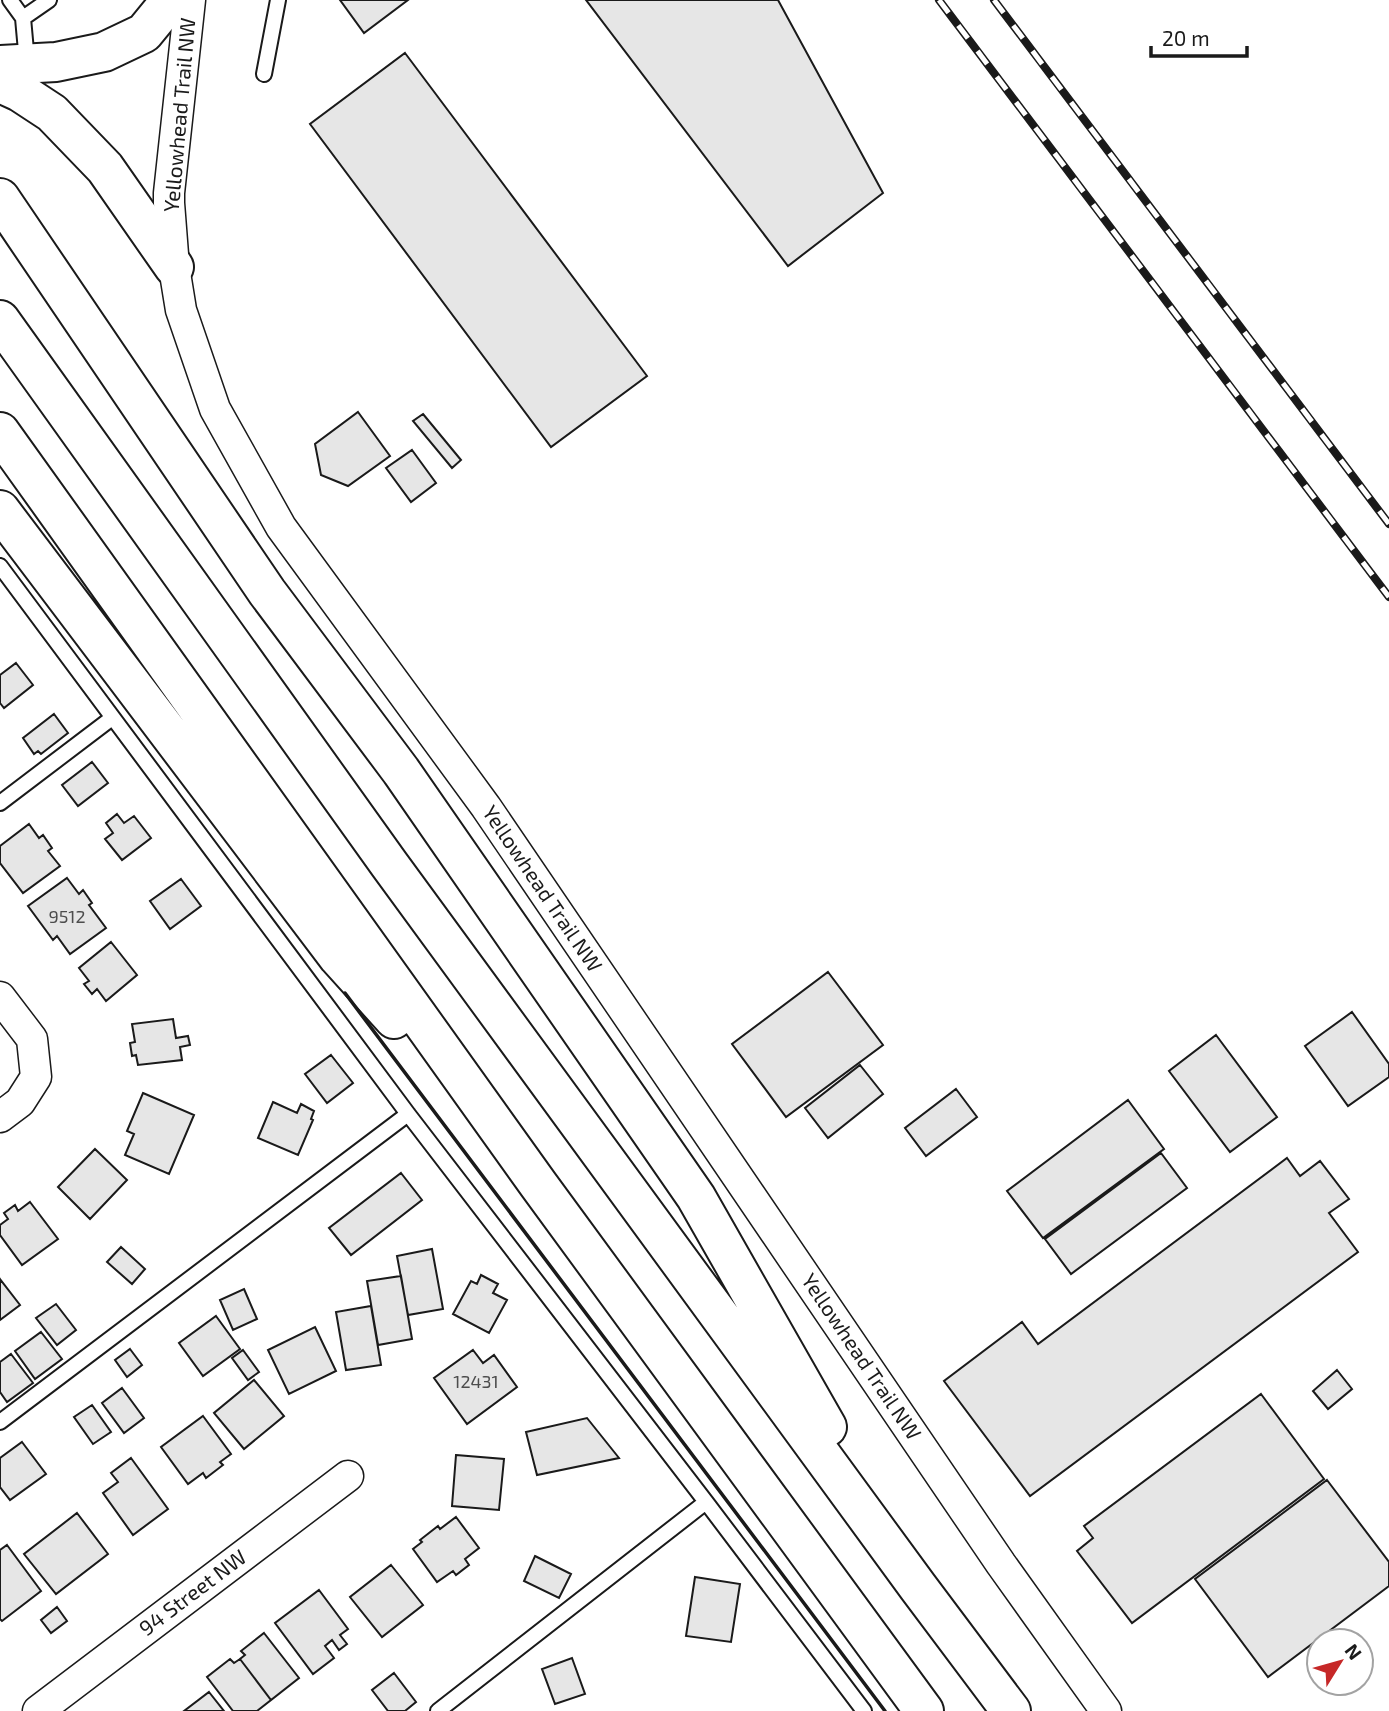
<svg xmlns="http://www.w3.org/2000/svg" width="1389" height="1711" font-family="'Exo 2',sans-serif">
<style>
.building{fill:#e6e6e6;stroke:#1a1a1a;stroke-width:2}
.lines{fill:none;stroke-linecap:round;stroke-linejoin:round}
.service-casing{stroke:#1a1a1a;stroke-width:18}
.minor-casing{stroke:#1a1a1a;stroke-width:33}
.motorway-casing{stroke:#1a1a1a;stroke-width:42}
.service{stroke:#fff;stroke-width:14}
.minor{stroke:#fff;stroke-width:30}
.motorway{stroke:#fff;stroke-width:38}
.rail-casing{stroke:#1a1a1a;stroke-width:8}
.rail{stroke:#fff;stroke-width:5;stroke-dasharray:16;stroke-linecap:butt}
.wall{stroke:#1a1a1a;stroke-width:3.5}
.labels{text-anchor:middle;stroke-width:5;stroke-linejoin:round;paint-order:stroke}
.number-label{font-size:18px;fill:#4d4d4d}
.street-label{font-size:21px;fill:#1a1a1a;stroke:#fff}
</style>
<rect width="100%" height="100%" fill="#fff"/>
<path class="building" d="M340 0H408L364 33Z
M586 0H778L883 193 788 266Z
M405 53 647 376 551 447 310 124Z
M358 412 390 456 348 486 321 475 315 444Z
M423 414 461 460 452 468 413 421Z
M412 450 436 483 411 502 386 468Z
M16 663 33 685 4 708 0 703V675Z
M54 714 68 733 41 754 38 751 34 754 23 738Z
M92 762 108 783 78 806 62 785Z
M117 814 124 823 134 816 151 838 122 860 105 839 113 833 106 823Z
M29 824 39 838 43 835 52 848 48 851 60 866 23 893 0 863V846Z
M67 878 79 894 83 890 92 903 89 905 106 928 70 954 57 936 53 940 28 906Z
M181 879 201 906 170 929 150 901Z
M111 942 137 975 106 1001 97 989 92 994 84 984 89 981 79 968Z
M828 972 883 1045 786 1117 732 1044Z
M1352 1012 1389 1064V1077L1348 1106 1305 1046Z
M173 1019 176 1038 188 1036 190 1045 180 1047 182 1060 138 1065 136 1055 132 1056 130 1043 135 1042 132 1024Z
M1216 1035 1277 1117 1230 1152 1169 1071Z
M331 1055 353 1083 327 1103 305 1074Z
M860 1065 883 1094 828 1138 805 1108Z
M956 1089 977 1117 926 1156 905 1128Z
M143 1093 194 1115 169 1174 125 1155 134 1134 127 1131Z
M1128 1100 1164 1149 1043 1238 1007 1191Z
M273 1102 297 1113 301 1104 314 1111 311 1119 313 1120 298 1155 258 1138Z
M95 1149 127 1180 90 1219 58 1187Z
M1161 1153 1187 1188 1071 1274 1045 1239Z
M1287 1158 1300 1176 1320 1161 1349 1199 1329 1213 1358 1252 1030 1496 944 1381 1022 1322 1038 1344Z
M401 1173 422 1200 351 1255 329 1228Z
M30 1202 58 1239 22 1265 0 1235V1225L8 1219 4 1213 15 1205 18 1211Z
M121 1247 145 1269 132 1284 107 1262Z
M432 1249 443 1309 408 1315 397 1256Z
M481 1275 498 1284 493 1293 507 1300 489 1333 453 1314 471 1281 477 1284Z
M401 1276 412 1339 378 1345 367 1281Z
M0 1279 20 1305 0 1320Z
M244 1289 257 1319 233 1330 220 1300Z
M56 1304 76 1330 57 1345 36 1318Z
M371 1306 381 1365 346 1370 336 1312Z
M216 1316 240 1349 203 1376 179 1343Z
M315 1327 336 1371 289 1394 268 1350Z
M41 1332 62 1359 35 1379 15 1351Z
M130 1349 142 1365 127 1377 115 1360Z
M243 1350 259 1372 248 1380 232 1358Z
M473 1350 483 1363 494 1355 517 1387 467 1424 434 1378Z
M11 1354 33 1383 7 1402 0 1392V1362Z
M1337 1370 1352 1389 1328 1409 1313 1391Z
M254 1380 284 1416 244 1449 214 1413Z
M122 1388 144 1418 124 1433 102 1403Z
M1261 1394 1324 1479 1132 1623 1077 1551 1093 1538 1084 1526Z
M92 1405 111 1432 93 1444 74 1417Z
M203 1416 231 1454 220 1462 223 1465 206 1478 203 1473 188 1484 161 1447Z
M587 1418 619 1458 537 1475 526 1432Z
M22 1442 46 1474 10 1500 0 1487V1458Z
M456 1455 504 1459 499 1510 452 1506Z
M131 1458 168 1509 133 1535 103 1493 118 1482 111 1473Z
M1327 1480 1389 1562V1586L1268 1677 1195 1579Z
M77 1513 108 1554 56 1594 24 1554Z
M456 1517 479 1548 465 1559 469 1565 456 1575 453 1571 437 1582 413 1549 422 1542 420 1540 438 1526 440 1529Z
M7 1545 41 1591 2 1621 0 1619V1550Z
M535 1556 571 1574 559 1598 524 1581Z
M391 1565 423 1605 382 1637 350 1597Z
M695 1577 740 1584 731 1642 686 1636Z
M319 1590 348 1629 340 1635 347 1644 339 1650 332 1640 325 1646 334 1658 313 1674 275 1623Z
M57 1607 67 1621 51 1633 41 1620Z
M264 1633 299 1678 271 1700 240 1659 245 1655 241 1651Z
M572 1658 585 1694 555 1704 542 1669Z
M230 1659 234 1663 240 1659 271 1700 257 1711H233L207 1677Z
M394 1673 416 1702 405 1711H388L372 1690Z
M209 1692 224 1711H184Z"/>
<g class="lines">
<defs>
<path id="service" d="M10 0 23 18 27 62
M23 18 49 0
M264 74 278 0
M0 566 408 1114 706 1502 864 1711
M0 803 112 718
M0 1422 408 1114
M438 1711 706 1502"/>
<path id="minor" d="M190 0 169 193V203L174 267 181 310 215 409 281 527 486 807 1001 1564 1106 1711
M0 997 32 1039 36 1077 20 1102 0 1117
M38 1711 348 1476"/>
<path id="motorway" d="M0 65 56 62 104 52 144 33 171 0
M0 83 20 92 52 113 105 168 174 267
M0 198 267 592 401 771 696 1197 827 1427
M0 320 389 864 918 1587 1011 1711
M0 432 538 1184 924 1711
M0 510 338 957 394 1019"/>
</defs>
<use href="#service" class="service-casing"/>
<use href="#minor" class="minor-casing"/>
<use href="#motorway" class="motorway-casing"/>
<use href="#service" class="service"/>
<use href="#minor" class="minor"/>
<use href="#motorway" class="motorway"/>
<defs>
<path id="rail" d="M939 0 1389 597
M994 0 1389 524"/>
</defs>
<use href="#rail" class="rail-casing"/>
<use href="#rail" class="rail"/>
<path class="wall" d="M345 993 885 1711"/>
</g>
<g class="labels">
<g class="number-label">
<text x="67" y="923">9512</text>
<text x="476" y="1388">12431</text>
</g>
<g class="street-label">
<text transform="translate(180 115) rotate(-85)" y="7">Yellowhead Trail NW</text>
<text transform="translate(542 889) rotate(56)" y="7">Yellowhead Trail NW</text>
<text transform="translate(861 1357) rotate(56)" y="7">Yellowhead Trail NW</text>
<text transform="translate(193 1593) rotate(-37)" y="7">94 Street NW</text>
</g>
</g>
<g transform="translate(1340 1662) rotate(53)"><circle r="33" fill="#ffffff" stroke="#a3a3a3" stroke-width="2"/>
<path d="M0-5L12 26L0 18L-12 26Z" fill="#c62828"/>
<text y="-10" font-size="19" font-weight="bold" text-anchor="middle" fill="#1a1a1a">N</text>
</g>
<path d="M1151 46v10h96v-10" fill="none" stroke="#1a1a1a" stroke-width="3.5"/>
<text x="1162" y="46" font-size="21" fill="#1a1a1a" stroke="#ffffff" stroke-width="5" paint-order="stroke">20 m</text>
</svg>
